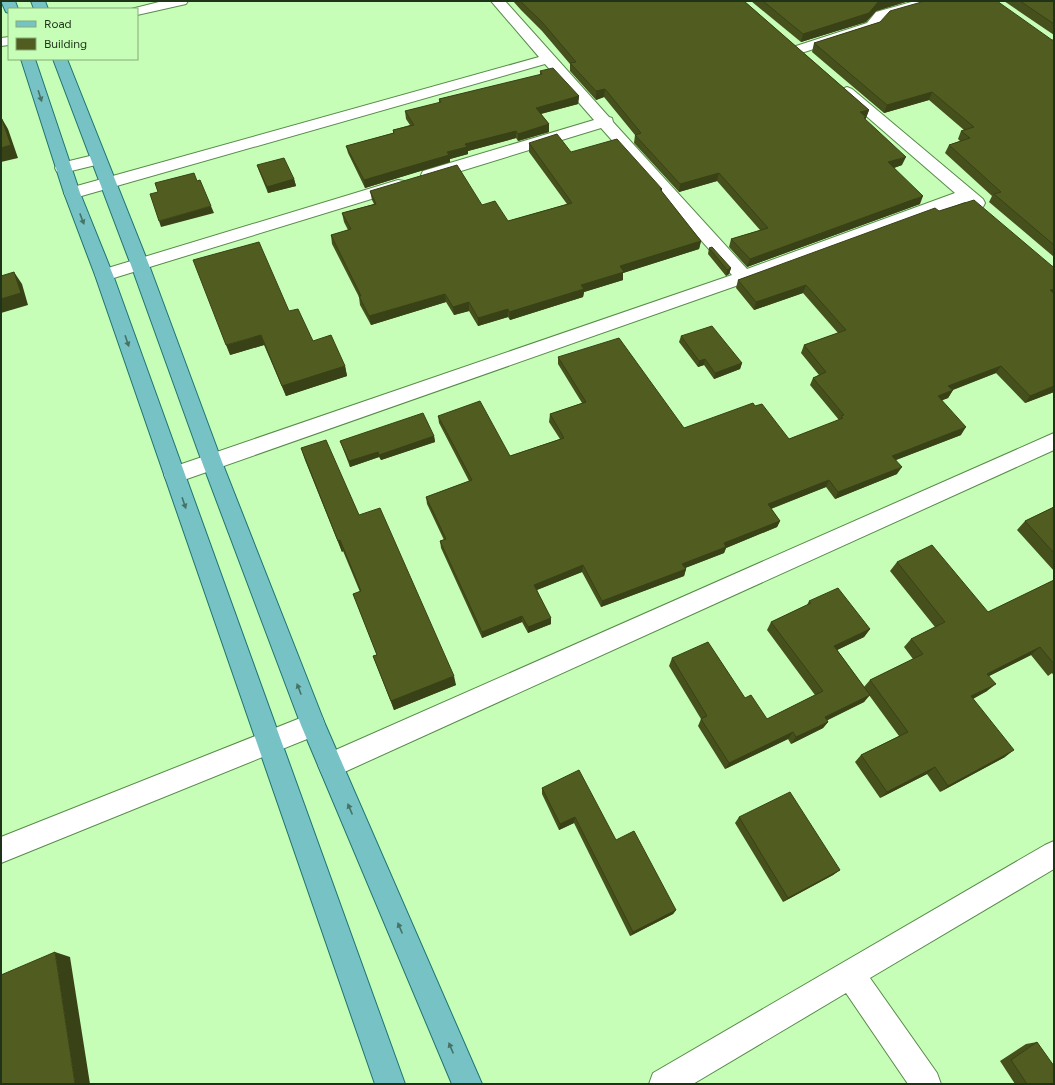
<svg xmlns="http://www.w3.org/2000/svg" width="1055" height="1085" font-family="Figtree,sans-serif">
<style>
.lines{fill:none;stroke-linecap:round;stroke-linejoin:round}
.minor-casing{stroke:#588b4a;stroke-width:2}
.major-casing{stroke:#1d756f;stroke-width:2}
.minor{fill:#fff;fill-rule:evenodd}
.major{fill:#77c2c5;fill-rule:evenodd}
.wall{fill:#46501c}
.shaded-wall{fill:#394116}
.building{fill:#515d20;stroke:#394116}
.oneway{fill:#467366}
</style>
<rect width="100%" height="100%" fill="#c6fdb7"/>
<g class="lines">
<defs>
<path id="minor" d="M163 1H188L186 4 137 15V9H131Z
M491 1H505L609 117 612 118 613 122 747 269 955 193 842 95 839 92 842 89 847 87 852 89 983 199 985 203 983 207C975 209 971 207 965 202L750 281 181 481 174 483 167 481 164 475 167 469 732 275 601 128 435 179 429 180 423 179 421 175 423 171 594 120 545 64 78 197 72 198 66 197 64 193 66 189 539 57Z
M915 1H937L935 4 886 18 877 29 798 54 793 53 791 50 793 47 867 23 876 12Z
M9 37V45L1 46V38Z
M98 154 104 155 106 159 104 163 63 173 57 172 55 168 57 164Z
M398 180 404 181 406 185 404 189 104 281 98 279 95 275 98 271Z
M1054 433V450L340 774 331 777 322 774 318 765 322 756Z
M313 713 322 717 325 725 322 733 1 863V837Z
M1054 841V869L870 978 937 1073 941 1084H908L846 993 693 1084H649L653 1073 1045 845Z"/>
<path id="major" d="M1 1H15L18 9H9V13L6 12Z
M31 1H45L48 9H34Z
M21 59H35L80 193 113 275 405 1084H375L95 275 64 193Z
M53 59H67L149 265 222 462 325 724 482 1084H452L301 725 202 462 131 265Z"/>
</defs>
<use href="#minor" class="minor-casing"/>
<use href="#major" class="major-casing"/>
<use href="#minor" class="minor"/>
<use href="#major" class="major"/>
</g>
<path class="wall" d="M513 1H744L869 110 866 118 865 119 902 165 894 168 920 204 747 267 729 247 731 239 760 230 717 181 679 192 634 143 635 135 604 97 596 100 570 71V64L542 31 521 10Z
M751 1H909L876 11 866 22 801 42Z
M1004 1H1054V35Z
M880 22 1054 40V257L989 202 992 196 945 153 949 145 960 141 958 139 961 131 964 130 929 100 884 113 812 52 814 43Z
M540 71 579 96 578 104 541 114 549 124V132L518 141 516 138 468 151V154L450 159V162L365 188 348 153 346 146 393 133V130L410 125 406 119 405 111 439 103V99L540 75Z
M529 143 571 152 662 189V192L701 241 699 249 623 273V280L584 292 583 297 510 320 508 317 478 326 469 311 454 315 446 302 371 325 360 305 359 297 332 244 331 235 348 230 344 222 342 213 374 204 372 200 370 191 482 205 508 221 567 204 529 152Z
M257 165 294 179 296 186 268 193 259 171Z
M939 211 1054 267V392L1025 403 996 373 953 390 948 398 942 400 961 435 896 460 897 474 835 499 826 487 771 509 780 521 777 527 726 548 724 553 685 568 686 569 684 576 601 607 582 572 537 590 551 624 528 633 522 622 482 638 441 548 440 541 444 540 427 504 426 497 469 481 439 423 438 416 510 456 560 439 549 422 550 414 582 403 558 364V357L684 428 755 406 789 439 839 420 810 385 813 378 819 375 801 353 804 345 838 333 803 293 754 310 736 288 738 280Z
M709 248 731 268 729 274 726 276 708 254Z
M289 311 313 341 345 366 347 376 286 396 264 345 230 355Z
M681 336 742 363 740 369 714 379 704 365 698 367 679 342Z
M434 436 435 442 381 460 379 457 350 467 342 446 340 441Z
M301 448 359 515 456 685 394 710 373 656 377 655 353 594 360 592 343 551 342 552 305 460Z
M1054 507V571L1017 530 1025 521Z
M897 562 988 612 1054 580V676L1052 673 1048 676 1031 655 989 676 987 691 973 699 1005 757 940 792 927 774 880 798 855 762 861 755 899 736 869 695 864 702 827 720 828 722 823 728 791 744 788 739 725 769 698 726 701 719 669 666 672 658 767 719 815 695 767 630 771 622 807 605 809 601 870 629 864 637 837 650 864 687 870 680 913 659 904 647 911 639 935 627 890 571Z
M542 788 616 840 676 910 673 914 630 936 574 823 559 830 542 794Z
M739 817 840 870 833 875 783 902 735 823Z
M1037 1042 1054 1084H1015L1000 1061 1026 1044Z"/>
<path class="shaded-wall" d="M883 1H909L876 11 866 22 801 42 803 34 878 2Z
M605 89 604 97 596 100V91Z
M932 92 929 100 884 113 887 105Z
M579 96 578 104 536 115V108Z
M869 110 863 126 860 112Z
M1 117 8 129 18 158 1 162Z
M549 124V132L518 141V134Z
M516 131V138L468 151V154L450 159V162L365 188 364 180 447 152 465 144Z
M906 157 902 165 885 171 888 162Z
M719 173 717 181 679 192 680 184Z
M294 179 296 186 268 193 267 187Z
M923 196 920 204 747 267 750 259Z
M211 206 214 213 161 227 159 221Z
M701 241 699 249 623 273V280L584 292 583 297 510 320 509 312 581 285 620 266Z
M731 268 729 274 726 276 727 270Z
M14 272 22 284 28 305 1 313V299Z
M806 285 803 293 754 310 756 302Z
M1054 289V295L1050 290Z
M445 294 446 302 371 325 369 316Z
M469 302V311L454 315 453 307Z
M508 309V317L478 326V318Z
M261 335 264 345 230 355 226 345Z
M705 359 704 365 698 367 699 361Z
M742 363 740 369 714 379 715 373Z
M345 366 347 376 286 396 282 386Z
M1001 366 996 373 944 393 948 386Z
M1054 386V392L1025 403 1030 396Z
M953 390 948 398 933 404 938 396Z
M966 427 961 435 888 463 892 456Z
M434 436 435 442 381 460 379 455Z
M378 452 379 457 350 467 349 461Z
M902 467 897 474 835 499 838 492Z
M829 480 826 487 765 511 768 504Z
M780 521 777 527 726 548 724 553 680 570 682 564 724 543Z
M340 540 343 551 342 552 338 541Z
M583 565 582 572 534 591V585Z
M686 569 684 576 601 607 602 601Z
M522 616V622L482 638V632Z
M551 618V624L528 633V627Z
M870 629 864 637 829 654 834 646Z
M1040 647 1031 655 979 681 987 674Z
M454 676 456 685 394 710 391 701Z
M996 684 987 691 963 704 971 696Z
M870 695 864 702 820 724 825 717Z
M828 722 823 728 791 744 796 737Z
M793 732 788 739 725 769 729 763Z
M1014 750 1005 757 940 792 948 786Z
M935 767 927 774 880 798 887 792Z
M575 817 574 823 559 830 560 824Z
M840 870 833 875 783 902 788 898Z
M676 910 673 914 630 936 633 932Z
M55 952 70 957 90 1084H75Z"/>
<path class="building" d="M520 1H744L869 110 860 112 866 117 864 118 906 157 888 162 923 196 750 259 731 239 768 228 719 173 680 184 635 135 641 133 605 89 596 91 570 63 576 62 542 22Z
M763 1H883L878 2 869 13 803 34Z
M925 1H997L1052 40H1054V245L994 194 1001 192 949 145 970 138 961 131 974 127 932 92 887 105 814 43 880 22 890 11Z
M1020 1H1054V24Z
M553 68 579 96 536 108 549 124 518 134 516 131 465 144 467 147 447 152 449 155 364 180 346 146 394 133 393 130 414 125 405 111 441 102 439 99 542 74 540 71Z
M1 117 11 145 1 148Z
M557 134 571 152 617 139 662 189H660L701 241 620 266 624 272 581 285 584 289 509 312 508 309 478 318 469 302 453 307 445 294 369 316 359 296H361L331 235 351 229 342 213 376 204 370 191 457 165 482 205 495 201 508 221 572 203 529 143Z
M284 158 294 179 267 187 257 165Z
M194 173 197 181 200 180 211 206 159 221 150 194 158 192 155 183Z
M974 200 1052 266 1054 267V289L1050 290 1054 294V386L1030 396 1001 366 948 386 953 390 938 396 966 427 892 456 902 467 838 492 829 480 768 504 780 521 724 543 726 547 682 564 686 569 602 601 583 565 534 585 551 618 528 627 522 616 482 632 440 541 446 539 426 497 472 480 438 416 480 401 510 456 564 438 550 414 586 402 558 357 619 338 684 428 753 403 755 406 762 404 789 439 843 418 841 416 844 415 813 378 826 372 804 345 846 330 806 285 756 302 738 280 935 208 939 211Z
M259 242 289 311 298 309 313 341 331 335 345 366 282 386 261 335 226 345 193 260Z
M712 247 731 268 727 270 709 248Z
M14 272 21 293 1 299V276Z
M712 326 742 363 715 373 705 359 699 361 681 336Z
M423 413 434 436 379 455 378 452 349 461 340 441Z
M326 440 359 515 380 508 454 676 391 701 373 656 377 655 353 594 361 591 340 540 338 541 301 448Z
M1054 507V553L1025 521Z
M932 545 988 612 1054 580V664L1040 647 987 674 996 684 971 696 1014 750 948 786 935 767 887 792 861 755 908 732 870 680 923 654 911 639 945 622 897 562Z
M838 588 870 629 834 646 870 695 825 717 828 722 796 737 793 732 729 763 701 719 707 716 672 658 708 642 745 698 751 695 767 719 823 691 771 622 811 603 809 601Z
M579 770 616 840 634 831 676 910 633 932 575 817 560 824 542 788Z
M790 792 840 870 788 898 739 817Z
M55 952 75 1084H1V975Z
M1037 1042 1054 1066V1084H1027L1011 1060Z"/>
<defs><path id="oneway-solid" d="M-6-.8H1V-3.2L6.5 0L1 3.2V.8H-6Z"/></defs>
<g class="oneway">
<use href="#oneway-solid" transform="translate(40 96) rotate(72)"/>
<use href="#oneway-solid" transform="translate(82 219) rotate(69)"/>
<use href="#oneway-solid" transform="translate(127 341) rotate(71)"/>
<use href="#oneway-solid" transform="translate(184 503) rotate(71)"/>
<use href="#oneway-solid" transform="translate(299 689) rotate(-111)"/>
<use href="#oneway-solid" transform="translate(350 809) rotate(-113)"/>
<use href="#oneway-solid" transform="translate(400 928) rotate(-113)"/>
<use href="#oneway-solid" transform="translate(451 1048) rotate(-113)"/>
</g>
<rect width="1055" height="1085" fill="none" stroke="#1e3318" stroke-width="4"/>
<rect x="8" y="8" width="130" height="52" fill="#c6fdb7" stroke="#83ac77"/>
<rect x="16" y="21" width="20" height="6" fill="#77c2c5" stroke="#83ac77"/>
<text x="44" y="28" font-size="12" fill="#1e3318">Road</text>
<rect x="16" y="38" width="20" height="12" fill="#515d20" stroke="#83ac77"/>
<text x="44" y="48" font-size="12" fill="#1e3318">Building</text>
</svg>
